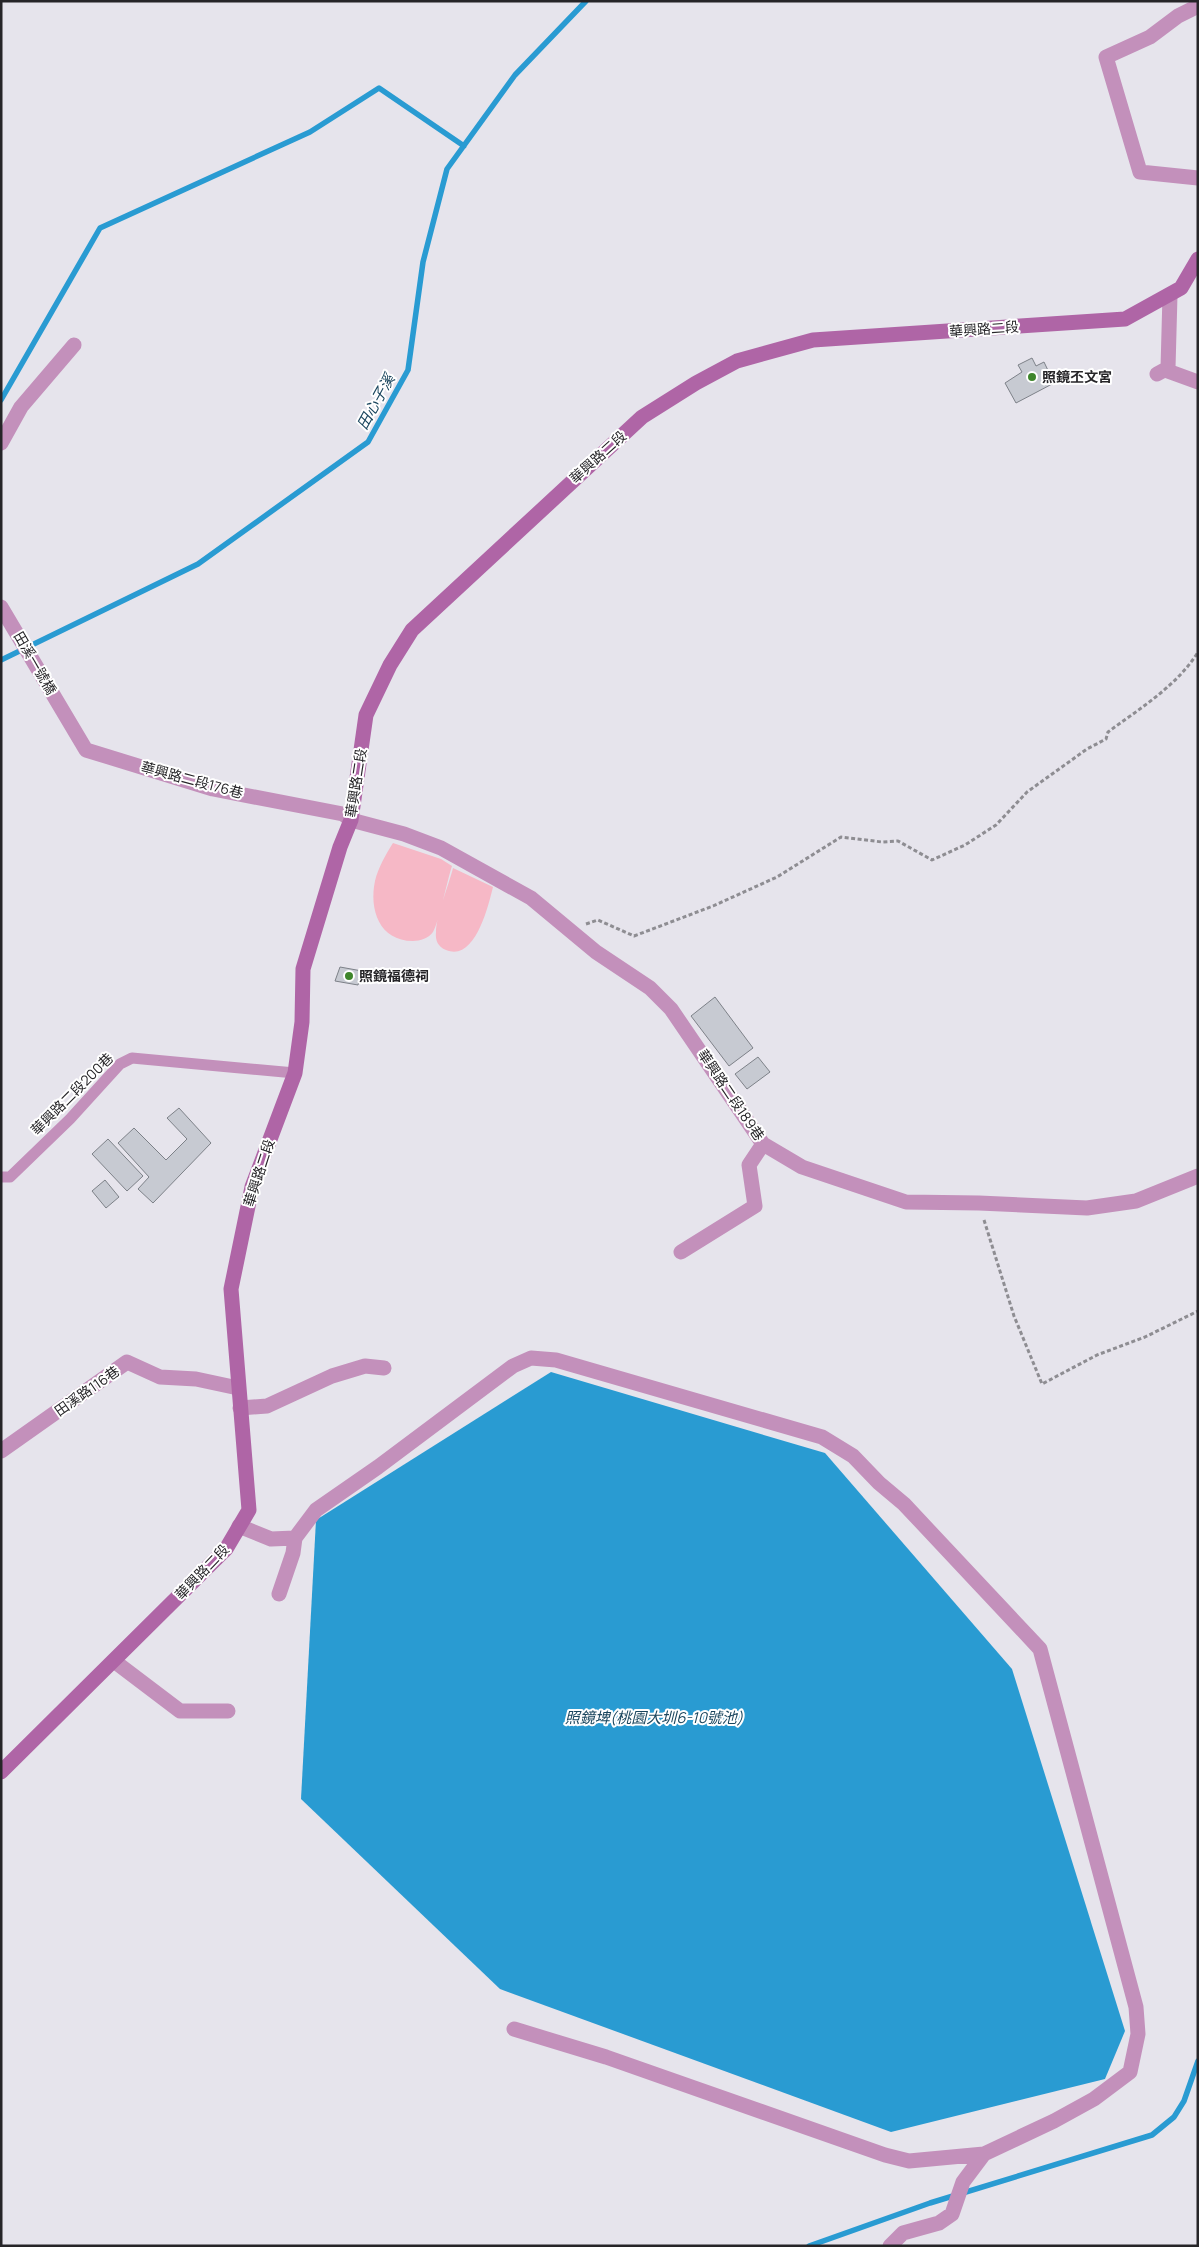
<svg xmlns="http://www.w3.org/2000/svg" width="1199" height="2247" font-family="Manrope,'Noto Sans TC',sans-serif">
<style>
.green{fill:#f6b8c6}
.water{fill:#299bd2}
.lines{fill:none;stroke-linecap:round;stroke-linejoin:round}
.stream{stroke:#299bd2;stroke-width:5.5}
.building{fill:#c7cad2;stroke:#7d8188}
.path{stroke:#8e8d92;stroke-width:3;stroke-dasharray:4 2.5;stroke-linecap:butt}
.lane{stroke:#c390bb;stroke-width:11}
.street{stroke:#c390bb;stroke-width:15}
.secondary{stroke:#af65a6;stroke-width:15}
.poi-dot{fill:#3e852b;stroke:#fff;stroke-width:2}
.labels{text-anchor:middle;stroke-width:4;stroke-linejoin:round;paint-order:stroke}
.street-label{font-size:14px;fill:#262528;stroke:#fff}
.poi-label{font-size:14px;font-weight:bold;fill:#262528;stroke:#fff;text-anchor:start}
.water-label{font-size:15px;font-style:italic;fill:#19455d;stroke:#fff}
</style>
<rect width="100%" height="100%" fill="#e6e4ec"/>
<path class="green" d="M393 843 441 859 452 866C447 881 439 922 433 932 429 938 420 941 413 941 379 941 369 909 375 881 378 868 386 854 393 843Z
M453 868 493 887C488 907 475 962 446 950 438 947 435 940 436 932 436 917 449 884 453 868Z"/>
<path class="water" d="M551 1372 825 1453 1012 1669 1125 2031 1105 2079 891 2132 500 1989 301 1799 316 1520Z"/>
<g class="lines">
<path class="stream" d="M1 400 100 228 310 132 379 88 464 146
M1 660 198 564 368 442 408 370 423 262 447 169 515 75 586 1
M809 2246 930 2203 1152 2135 1174 2117 1184 2101 1198 2061"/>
</g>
<path class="building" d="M1032 358 1036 366 1044 362 1054 383 1016 403 1005 383 1022 372 1018 365Z
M340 967 362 971 358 985 335 981Z
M715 997 753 1048 729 1066 691 1016Z
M758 1057 770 1072 747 1089 735 1074Z
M179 1108 211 1143 153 1203 138 1189 149 1177 118 1143 134 1128 166 1160 187 1139 167 1118Z
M108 1139 143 1176 127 1191 92 1154Z
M105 1180 119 1197 106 1208 92 1191Z"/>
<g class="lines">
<path class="path" d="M586 924 598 920 634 936 713 906 777 877 841 837 882 842 898 841 932 860 965 845 996 825 1027 792 1087 749 1106 739 1108 732C1139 709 1177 686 1198 652
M984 1220 1014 1316 1042 1384 1097 1355 1145 1337 1198 1311"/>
<path class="lane" d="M1 1177H10L70 1119 120 1064 132 1058 295 1073"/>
<path class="street" d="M1198 6 1178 16 1150 37 1106 57 1140 172 1198 178
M1165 370 1198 382
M1157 374 1168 368 1170 295
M1 443 21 407 74 345
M1 607 86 750 213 789 343 814 351 820 404 834 441 848 531 898 596 952 650 988 671 1009 763 1144 802 1167 906 1202 979 1203 1087 1208 1136 1201 1198 1176
M681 1252 755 1206 749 1165 763 1144
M240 1408 267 1406 332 1376 365 1366 384 1368
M1 1451 127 1362 160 1377 196 1379 238 1388
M239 1526 271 1539 295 1538
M279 1594 293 1553 295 1538 316 1510 378 1467 513 1366 531 1358 556 1360 822 1437 853 1456 879 1483 904 1504 1040 1649 1136 2007 1138 2034 1130 2072 1094 2099 1054 2121 984 2154 963 2182 952 2214 939 2223 903 2233 890 2246
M114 1661 180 1711H228
M514 2029 606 2057 885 2155 909 2161 984 2154"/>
<path class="secondary" d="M1 1772 226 1549 249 1510 231 1289 252 1187 295 1073 302 1022 303 969 340 847 351 820 366 715 390 665 412 630 642 417 696 383 737 361 813 340 1125 319 1181 288 1198 259"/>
</g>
<g class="poi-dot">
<circle cx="1032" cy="377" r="5"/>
<circle cx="349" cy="976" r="5"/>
</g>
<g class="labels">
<g class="street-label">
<text transform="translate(984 329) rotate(-4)" y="5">華興路二段</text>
<text transform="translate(598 457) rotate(-42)" y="5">華興路二段</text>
<text transform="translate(35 663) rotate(60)" y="5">田溪一號橋</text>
<text transform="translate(192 780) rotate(15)" y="5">華興路二段176巷</text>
<text transform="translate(356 783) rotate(-81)" y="5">華興路二段</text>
<text transform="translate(72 1094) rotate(-45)" y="5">華興路二段200巷</text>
<text transform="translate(731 1095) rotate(56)" y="5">華興路二段189巷</text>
<text transform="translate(259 1173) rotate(-72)" y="5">華興路二段</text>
<text transform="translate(87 1391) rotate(-35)" y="5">田溪路116巷</text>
<text transform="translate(202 1572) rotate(-46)" y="5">華興路二段</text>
</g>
<g class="poi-label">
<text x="1042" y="382">照鏡丕文宮</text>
<text x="359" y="981">照鏡福德祠</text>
</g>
<g class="water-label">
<text transform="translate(376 402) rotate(-61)" y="5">田心子溪</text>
<text x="654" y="1723">照鏡埤(桃園大圳6-10號池)</text>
</g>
</g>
<rect width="1199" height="2247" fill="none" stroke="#262528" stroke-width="5"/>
</svg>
